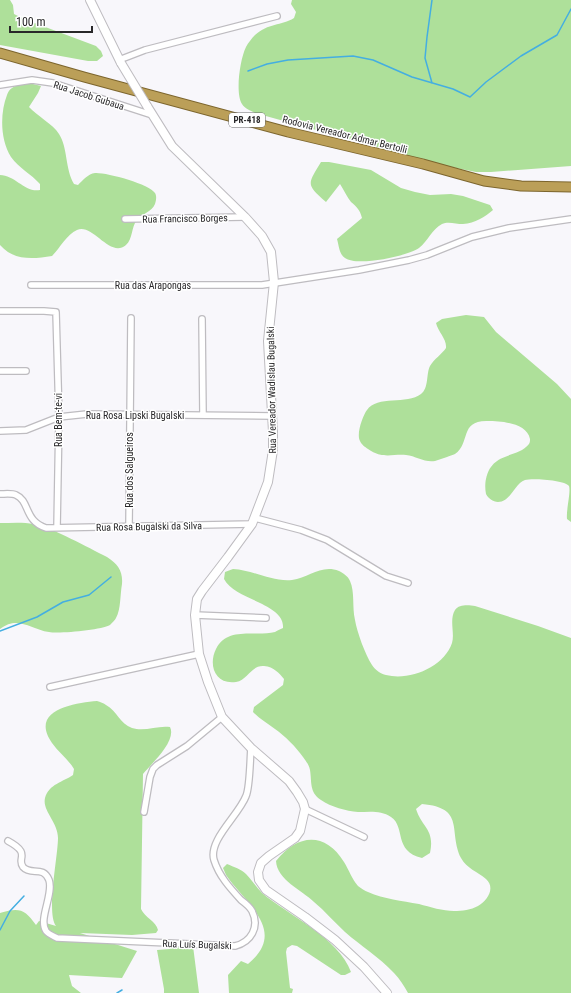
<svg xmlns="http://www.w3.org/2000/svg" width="571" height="993" font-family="'Roboto Condensed',sans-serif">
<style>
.green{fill:#aee09a}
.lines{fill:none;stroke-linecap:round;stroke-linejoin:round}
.stream{stroke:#44aee1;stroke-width:1.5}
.minor-casing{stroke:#bebcc0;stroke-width:8}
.secondary-casing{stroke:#bebcc0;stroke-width:10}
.trunk-casing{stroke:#7c652d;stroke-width:11}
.minor{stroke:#fff;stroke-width:5.5}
.secondary{stroke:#fff;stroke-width:8}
.trunk{stroke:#bb9f58;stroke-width:9}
.secondary-bridge-casing{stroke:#bebcc0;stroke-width:10;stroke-linecap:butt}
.secondary-bridge{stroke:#fff;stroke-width:8}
.labels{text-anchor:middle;stroke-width:3;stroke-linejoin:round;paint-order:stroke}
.shield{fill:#fff;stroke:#686869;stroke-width:1}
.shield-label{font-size:9px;font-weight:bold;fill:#282729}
.street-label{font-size:10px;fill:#282729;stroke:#fff}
</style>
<rect width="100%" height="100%" fill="#f8f7fb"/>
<path class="green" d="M0 0H10L13 5 14 14 24 19 96 46 101 51 103 56 97 61H88L0 45Z
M292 0H571V166L491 172H476L446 166 255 113C250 110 245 109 242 104 235 93 240 59 246 47 248 43 252 38 255 35 268 23 281 26 294 18L296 12 291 4Z
M33 84 41 86 38 93 29 107C37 116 53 124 59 134 68 148 65 169 74 184L78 185C83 180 88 174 95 173 105 172 150 184 155 193 157 196 156 201 155 204 152 212 141 214 137 220 131 227 133 239 126 245 110 259 93 223 77 230 67 234 60 248 52 256 33 259 14 261 0 245V175C15 175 25 193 40 190V184C31 174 19 168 11 157 0 140 0 113 7 95 8 92 9 90 12 88 17 84 26 84 33 84Z
M321 162H329L371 170 401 188 415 192 430 195 451 194 463 196 490 205 493 210C485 217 475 223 463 224 456 224 448 221 442 224 432 229 428 241 419 248 408 256 357 267 345 258 339 254 339 246 337 239L362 218C360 210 357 207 351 202 347 197 344 190 340 184L326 202C305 184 308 184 321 162Z
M466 315 484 317 496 332 557 384 571 399V522L567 519C566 510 571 492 569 486 565 480 532 478 525 480 514 484 511 502 498 502 493 502 488 498 486 494 485 489 485 483 486 479 492 451 517 459 529 444 530 442 530 441 530 439 527 423 501 421 488 421 459 420 471 443 455 454 453 455 449 456 447 457 443 458 439 460 435 461 425 463 416 456 406 455 391 454 382 459 368 449 365 447 361 444 360 441 356 434 363 415 367 410 377 395 407 405 421 394 429 388 426 374 430 366 434 359 442 354 446 348 447 339 438 332 436 323L442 319Z
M0 523C11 523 23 522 34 524 55 529 87 547 107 557 118 564 123 571 122 584 120 595 121 609 116 618 115 620 112 623 110 625 101 630 59 634 49 632 30 629 18 615 0 629Z
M233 569C253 570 272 582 292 580 309 578 321 564 339 571 343 573 348 576 350 581 355 592 352 607 355 620 357 632 365 654 372 665 375 670 381 674 386 675 410 681 444 667 452 643 455 633 449 620 455 610 459 604 469 605 475 606L538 626 571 638V993H408C404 986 400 979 394 973 379 957 361 946 345 932 334 922 325 911 314 902 302 890 277 880 276 861 297 834 325 831 344 862 349 870 352 879 358 886 361 888 365 891 368 892 384 899 402 901 419 904 430 907 443 911 454 911 462 911 471 910 478 906 487 901 496 888 486 879 477 871 467 869 461 858 448 831 466 808 422 804L416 809C422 828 435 829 430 853L422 858C393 851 406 827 391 817 381 810 369 812 358 812 346 811 331 807 321 800 309 792 312 782 310 770 309 765 306 761 303 757 296 747 285 736 275 729 267 723 260 719 253 712L254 707 283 685 284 679C279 673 274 667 264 666 251 665 248 680 236 682 215 685 208 665 216 649 227 626 256 637 275 632 277 631 280 629 283 628 285 603 236 601 224 579L225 572Z
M97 701C100 702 104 703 106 705 117 711 120 724 132 728 145 732 158 725 170 727 177 741 151 764 143 774L141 909C145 918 156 921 158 930L156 933 132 935 80 933 137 951 122 978 69 975 72 986 81 993H0V913C19 907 25 909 36 925L39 921 56 926C46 913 58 856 58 838 58 822 42 811 45 798 49 784 63 782 73 775L74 769C68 759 59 753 52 743 29 710 74 703 97 701Z
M227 864C234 867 241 869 246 874 252 880 256 887 262 893 288 915 339 938 351 972L345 975H341L297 946 292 945 287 948 286 952 290 988 293 989 292 993H229L228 975 241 961 248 964C288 931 246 904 226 875L223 868Z
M176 944 182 945 183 947 193 946 199 993H164V989L157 950 170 949Z"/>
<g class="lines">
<path class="stream" d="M248 71 267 64 288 60 353 56 373 60 412 77 453 89 470 97 486 82 521 56 557 35 571 9
M432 83 425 58 427 37 432 0
M0 631 37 617 63 602 89 595 111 577
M0 930 10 911 24 896
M117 993 122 990"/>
<defs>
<path id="minor" d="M119 60 145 50 277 16
M0 85 32 80 53 83 152 115
M125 219 245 217
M31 285H262L359 270 409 260 427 255 472 237 509 228 571 219
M0 311H44L56 312 59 417 57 528
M202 319 203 415
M0 371H26
M0 431 26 430 59 417 87 414 272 416
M0 494C5 494 12 493 16 495 30 501 24 521 46 528L252 524
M255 518 301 530 327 540 386 576 408 583
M129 526 131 318
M195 615 266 618
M50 687 199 654
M305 809 364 837
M144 812 150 777 153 769 157 765 187 746 222 717
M8 841C32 854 16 858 23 867 31 876 43 865 49 880 54 894 38 919 46 931 48 934 53 936 57 938L235 946C251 942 260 927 252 911 250 907 245 903 241 900 230 888 219 876 214 860 208 840 239 815 246 796 250 787 250 759 251 748"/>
<path id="secondary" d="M90 0 121 63
M147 106 172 146 245 217 262 236 271 252 274 282 268 341 273 432V450L268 482 252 524 228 557 202 591 197 599 195 615 199 654 208 682 222 717 251 748 289 781 297 792 303 802 305 809 300 831 295 838 269 856 261 863 258 872 259 880 266 890 305 917 335 940 364 967 387 993"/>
<path id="trunk" d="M0 53 84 77 288 132 423 164 484 181 521 186 571 187"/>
</defs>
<use href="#minor" class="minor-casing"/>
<use href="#secondary" class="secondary-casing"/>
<use href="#trunk" class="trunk-casing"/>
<use href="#minor" class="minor"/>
<use href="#secondary" class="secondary"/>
<use href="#trunk" class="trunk"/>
<defs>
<path id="secondary-bridge" d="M121 63 147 106"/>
</defs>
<use href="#secondary-bridge" class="secondary-bridge-casing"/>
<use href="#secondary-bridge" class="secondary-bridge"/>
</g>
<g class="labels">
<rect class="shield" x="229" y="113" width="36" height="14" rx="3"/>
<g class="shield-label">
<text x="247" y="123">PR-418</text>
</g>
<g class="street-label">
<text transform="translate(89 95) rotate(18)" y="4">Rua Jacob Gubaua</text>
<text transform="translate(345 134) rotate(14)" y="4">Rodovia Vereador Admar Bertolli</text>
<text transform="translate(185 218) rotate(-1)" y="4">Rua Francisco Borges</text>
<text x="153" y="289">Rua das Arapongas</text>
<text transform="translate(271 390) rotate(-91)" y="4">Rua Vereador Wadislau Bugalski</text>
<text x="135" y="419">Rua Rosa Lipski Bugalski</text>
<text transform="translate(58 420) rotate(-90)" y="4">Rua Bem-te-vi</text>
<text transform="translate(129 470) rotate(-90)" y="4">Rua dos Salgueiros</text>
<text transform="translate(149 526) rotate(-1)" y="4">Rua Rosa Bugalski da Silva</text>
<text transform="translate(197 944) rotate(2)" y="4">Rua Luís Bugalski</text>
</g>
</g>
<path d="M10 26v6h82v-6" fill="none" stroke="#282729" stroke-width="2"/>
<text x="16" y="26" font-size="12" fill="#282729" stroke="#ffffff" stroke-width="3" paint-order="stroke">100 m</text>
</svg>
